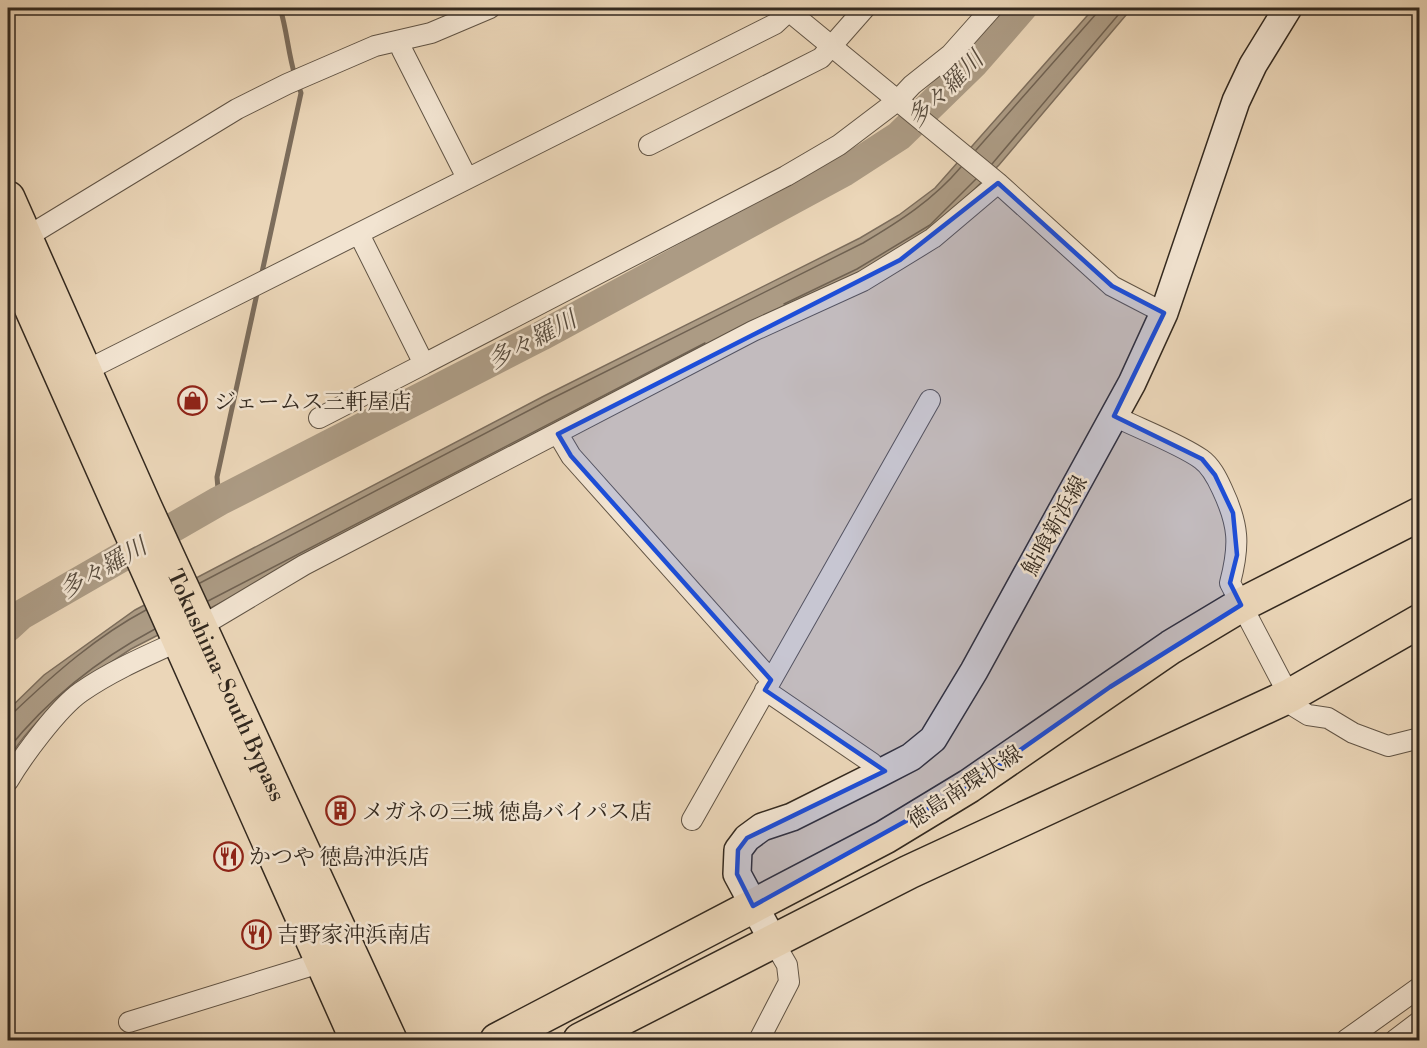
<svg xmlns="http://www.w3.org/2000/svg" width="1427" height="1048" font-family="'Libre Bodoni','Noto Serif JP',serif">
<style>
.water{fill:#ac9b84;stroke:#7c6d5c;stroke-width:1.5}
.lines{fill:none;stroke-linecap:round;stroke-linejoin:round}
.shore{stroke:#706252;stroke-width:1.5}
.stream{stroke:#7c6d5c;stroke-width:5}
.river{stroke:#ac9b84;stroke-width:30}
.minor-casing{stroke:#615445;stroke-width:22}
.secondary-casing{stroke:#33291f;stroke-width:30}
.trunk-casing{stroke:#33291f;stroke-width:36}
.minor{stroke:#f2e4d1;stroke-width:20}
.secondary{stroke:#f2e4d1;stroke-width:27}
.trunk{stroke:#ebd6b8;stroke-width:33}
.marked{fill:#1d4ed8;fill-opacity:0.2;stroke:#1d4ed8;stroke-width:4.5;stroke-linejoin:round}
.labels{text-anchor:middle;stroke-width:5;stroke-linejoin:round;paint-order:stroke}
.poi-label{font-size:22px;fill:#33291f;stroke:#f2e4d1;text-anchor:start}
.street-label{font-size:22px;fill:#33291f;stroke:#f2e4d1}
.water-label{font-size:24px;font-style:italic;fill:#574b3d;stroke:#f2e4d1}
</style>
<rect width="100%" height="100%" fill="#ebd6b8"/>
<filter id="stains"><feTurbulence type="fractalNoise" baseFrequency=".00333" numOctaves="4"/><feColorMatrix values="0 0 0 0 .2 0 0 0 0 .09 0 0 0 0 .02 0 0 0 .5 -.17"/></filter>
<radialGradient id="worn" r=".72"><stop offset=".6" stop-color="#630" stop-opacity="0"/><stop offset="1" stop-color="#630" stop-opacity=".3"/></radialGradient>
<path class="water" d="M1094 8H1132L999 165 934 229 860 274 131 649C85 679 36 712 8 760V710L44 675 135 610 544 396 860 238 899 215 935 188Z"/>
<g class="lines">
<path class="shore" d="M976 150 1096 14 1098 8
M992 164 1124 8
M784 304 857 269 930 225 976 179
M200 583 547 401 863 243C900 221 933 200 961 167
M208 601 705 343
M8 714 14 712C54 674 97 636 146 610
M8 749C49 698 97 660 155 629"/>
<path class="stream" d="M280 8C287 30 288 53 295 76
M261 277 301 93 298 84
M219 501 217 477 258 289"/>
<path class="river" d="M8 627 21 615 219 501 541 336 845 171 899 136 974 63 1022 8"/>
<defs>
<path id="minor" d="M785 8 998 183 1112 286 1164 313
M401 40 402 50 467 178
M649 145 821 58 865 8
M359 234 424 364 786 176 839 145 897 101 912 85 951 54 992 8
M25 238 237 109 287 84 375 46 431 33 490 8
M85 371 775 24 789 11
M1114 416C1138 428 1180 444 1201 459 1211 466 1217 478 1222 489 1239 525 1240 545 1230 583L1295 707 1308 715 1328 718 1353 733 1388 746 1420 738
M319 418 424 364
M558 434 571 456 771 680
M200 627 304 565 753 331 863 281 933 238 998 183
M765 690 872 763 878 774
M8 781C22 757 58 708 81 692 111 671 146 656 179 641
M692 820 930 400
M129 1022 323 962
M759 1040 789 982 787 965 772 939
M1346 1040 1420 987
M1395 1040 1420 1021"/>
<path id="secondary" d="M772 939 737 874 738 850 747 838 762 827 792 817 878 774 911 757 933 739 974 671 1132 383 1164 313 1236 101 1253 65 1288 8"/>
<g id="trunk">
<path id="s1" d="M8 198 145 507 390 1040"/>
<path d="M8 256 357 1040"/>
<path d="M497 1040 885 837 969 786 1171 647 1241 605 1420 514"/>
<path d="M580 1040 909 872 1289 696 1420 621"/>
</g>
</defs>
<use href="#minor" class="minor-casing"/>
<use href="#secondary" class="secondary-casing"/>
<use href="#trunk" class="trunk-casing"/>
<use href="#minor" class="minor"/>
<use href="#secondary" class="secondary"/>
<use href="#trunk" class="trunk"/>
</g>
<path class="marked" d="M998 183 1112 286 1164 313 1114 416 1202 459 1215 475 1233 513 1237 555 1230 583 1241 605 1110 687 969 786 753 906 737 874 738 850 747 838 885 771 765 690 771 680 571 456 558 434 900 260Z"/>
<defs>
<symbol id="shop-ring" viewBox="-11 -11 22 22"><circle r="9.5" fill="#f2e4d1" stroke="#8f2418" stroke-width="1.5"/><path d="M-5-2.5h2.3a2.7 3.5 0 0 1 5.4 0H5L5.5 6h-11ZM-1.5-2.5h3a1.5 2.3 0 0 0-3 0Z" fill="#8f2418"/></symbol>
<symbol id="building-ring" viewBox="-11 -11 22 22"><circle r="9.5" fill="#f2e4d1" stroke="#8f2418" stroke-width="1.5"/><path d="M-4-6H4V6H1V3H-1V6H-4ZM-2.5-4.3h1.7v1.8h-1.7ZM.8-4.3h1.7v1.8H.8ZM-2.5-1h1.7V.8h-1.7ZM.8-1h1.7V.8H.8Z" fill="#8f2418"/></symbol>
<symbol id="restaurant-ring" viewBox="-11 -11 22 22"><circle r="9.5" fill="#f2e4d1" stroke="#8f2418" stroke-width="1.5"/><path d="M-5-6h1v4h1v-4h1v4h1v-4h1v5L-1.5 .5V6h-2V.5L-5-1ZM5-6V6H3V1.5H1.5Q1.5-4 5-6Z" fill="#8f2418"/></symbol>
</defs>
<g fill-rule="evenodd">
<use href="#shop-ring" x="176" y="384" width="33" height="33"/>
<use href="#building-ring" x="324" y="794" width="33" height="33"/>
<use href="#restaurant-ring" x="212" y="840" width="33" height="33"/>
<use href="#restaurant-ring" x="240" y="918" width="33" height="33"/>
</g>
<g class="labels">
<g class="poi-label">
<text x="214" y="409">ジェームス三軒屋店</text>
<text x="362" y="819">メガネの三城 徳島バイパス店</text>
<text x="249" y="864">かつや 徳島沖浜店</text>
<text x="277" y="942">吉野家沖浜南店</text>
</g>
<g class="street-label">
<text transform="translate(1054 525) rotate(-61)" y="8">鮎喰新浜線</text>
<text dy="8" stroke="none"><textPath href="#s1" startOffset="534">Tokushima-South Bypass</textPath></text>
<text transform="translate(964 786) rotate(-33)" y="8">徳島南環状線</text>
</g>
<g class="water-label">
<text transform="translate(945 89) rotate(-45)" y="8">多々羅川</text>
<text transform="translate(532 340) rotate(-28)" y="8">多々羅川</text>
<text transform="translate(103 568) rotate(-30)" y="8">多々羅川</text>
</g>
</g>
<rect width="1427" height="1048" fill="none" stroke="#ebd6b8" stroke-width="30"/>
<rect x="9" y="9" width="1409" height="1030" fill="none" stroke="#33291f" stroke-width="3"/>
<rect x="15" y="15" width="1397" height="1018" fill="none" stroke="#33291f" stroke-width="1.5"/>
<rect width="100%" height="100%" filter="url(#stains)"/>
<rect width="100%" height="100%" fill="url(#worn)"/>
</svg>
